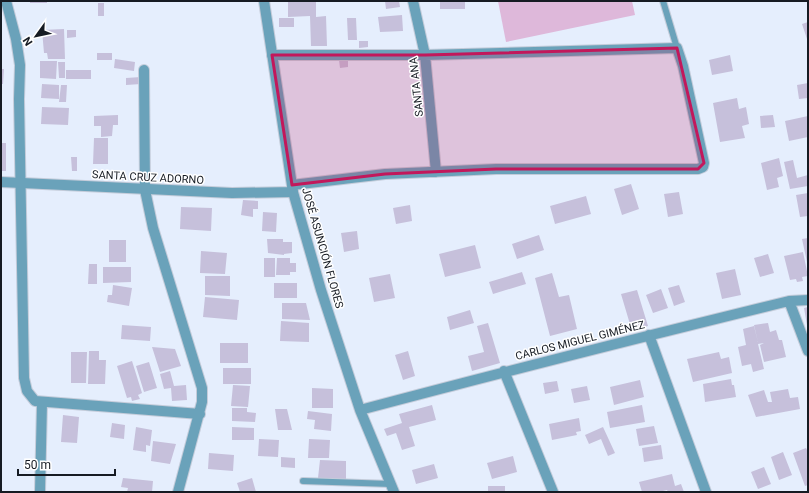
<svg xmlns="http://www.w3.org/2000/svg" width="809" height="493" font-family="Roboto,sans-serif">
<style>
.green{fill:#deb8da}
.building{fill:#c6c0db}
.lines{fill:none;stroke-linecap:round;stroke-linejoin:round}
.service-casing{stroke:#c4ccda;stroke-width:8}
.minor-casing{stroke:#c4ccda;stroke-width:12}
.tertiary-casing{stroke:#c4ccda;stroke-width:12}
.service{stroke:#6aa2ba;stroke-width:6}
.minor{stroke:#6aa2ba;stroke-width:10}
.tertiary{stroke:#6aa2ba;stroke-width:10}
.marked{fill:#c2185b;fill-opacity:0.2;stroke:#c2185b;stroke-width:3;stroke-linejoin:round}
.labels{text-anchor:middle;stroke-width:3;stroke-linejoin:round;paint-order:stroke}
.street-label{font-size:11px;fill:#161b23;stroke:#fff}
</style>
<rect width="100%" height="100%" fill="#e5eefd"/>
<path class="green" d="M498 1H632L635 15 506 42Z"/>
<path class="building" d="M30 1H47V3H30Z
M288 1H316V17L326 16 327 46H311L310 16 288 17Z
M385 1H399L400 7 386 9Z
M440 1H465V9H440Z
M98 3H104V16H98Z
M402 15 403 31 380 32 378 17Z
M279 18H294V27H279Z
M347 18H356L357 40H348Z
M808 22V42L802 24Z
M64 29 65 59H48L47 53H44L42 30Z
M67 30H76V37L67 38Z
M359 41H368V47L359 48Z
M97 53H112V60H97Z
M730 55 733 71 712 75 709 60Z
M115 59 135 62 134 71 114 68Z
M339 60H348V67L340 68Z
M40 61H57L56 79 40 78Z
M58 62H65V78H59Z
M1 69H4L3 84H1Z
M66 70H91V79H66Z
M141 77V84L126 85V78Z
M808 83V98L799 99 797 85Z
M42 84 59 85V99L41 98Z
M61 85H67L66 102H59Z
M737 98 739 109 746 107 749 124 742 126 745 138 720 142 713 103Z
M42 107 69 108 68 125 41 124Z
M118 115V125H113L112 136 101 137V126H94V116Z
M773 115 775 127 761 128 760 116Z
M808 116V137L789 141 785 121Z
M94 138H108V164H93Z
M1 143H6V171H1Z
M71 157H77V171H72Z
M779 158 783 176 777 178 779 187 767 190 761 163Z
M793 160 797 178 808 175V186L790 189 784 162Z
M631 184 639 209 622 215 614 189Z
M679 192 683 214 668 217 664 194Z
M808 193V216L800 217 796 195Z
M586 196 591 214 555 224 550 206Z
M243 200 258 201V209H253V217L241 215Z
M410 205 412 221 396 224 393 208Z
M181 207 212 208 211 231 180 229Z
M263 212 277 213 276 232 262 231Z
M357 231 359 249 344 252 341 233Z
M539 235 544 250 517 259 512 244Z
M808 238V262H807L802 239Z
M267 239H283V242H292V253L284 254V255L268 253Z
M109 240H126V262H109Z
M475 245 481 268 445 277 439 254Z
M201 251 227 253 225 274 200 273Z
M803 252 808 276 802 277 803 281 797 282 796 279 790 280 784 256Z
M768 254 774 273 760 277 754 258Z
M264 258H275V277H264Z
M277 258H290V263H296V272H290V275H276Z
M89 264H97V284H88Z
M103 267H131V282L103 283Z
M735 269 741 295 722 299 716 273Z
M522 272 526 284 493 294 489 282Z
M552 273 559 297 569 295 577 329 550 336 535 278Z
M390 274 395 298 374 302 369 278Z
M205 276H230V296L205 295Z
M274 283H297V298H274Z
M113 285 132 288 129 306 107 302 108 295H112Z
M679 285 685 302 674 306 668 288Z
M661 289 668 308 653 313 646 295Z
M637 290 648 326 632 331 621 294Z
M205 297 239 300 237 320 203 317Z
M282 303H306L310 320 282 319Z
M808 307V325H807L804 308Z
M470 310 474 323 450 330 447 317Z
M281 321 309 323V342L280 341Z
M488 323 500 363 472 371 468 356 484 352 477 326Z
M768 323 770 332 776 330 779 340H782L786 357 764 362 760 345 764 343 758 344 764 369 753 372 751 364 742 366 738 347 746 345 743 329 754 326 758 342 754 325Z
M122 325 151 327 150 341 121 339Z
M220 343H248V363H220Z
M152 347 175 349 181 366 160 372Z
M89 351H99V360H106L105 384H88Z
M408 351 415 376 403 380 395 355Z
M71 352H87L86 383H71Z
M719 352 721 359 729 357 732 373 693 382 687 359Z
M132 361 142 393 138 395 140 399 132 401 131 397 127 398 117 366Z
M149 362 157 388 144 392 136 366Z
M223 368H251V384H223Z
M170 371 174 386 186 385 187 400 172 401 171 388 164 389 160 374Z
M731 379 732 385H734L736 397 705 402 703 384Z
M640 380 644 397 614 405 610 387Z
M557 381 559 391 545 394 543 383Z
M233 385 250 386 248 407 231 406Z
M587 386 590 400 574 403 571 389Z
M312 388 333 389V408H312Z
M788 389 790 398 798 397 800 409 756 417 748 395 764 390 768 402H772L770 392Z
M432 405 436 420 409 427 415 446 402 450 396 433 387 436 384 429 402 423 399 414Z
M642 405 645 422 610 428 607 412Z
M232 408H247V412L256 413 255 422 232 421Z
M275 409H287L292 430H278Z
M308 411 332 414 331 431 314 429 315 420 307 419Z
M63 415 79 417 77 443 61 442Z
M579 418 581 431 576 432 577 435 552 440 549 424Z
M112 423 125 425 124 439 110 437Z
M654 426 658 443 639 446 636 429Z
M136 427 152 430 150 446 146 445V452L133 450Z
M232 427 254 428V440H232Z
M603 427 615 453 608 456 601 439 589 444 585 435Z
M259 439 279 440 278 457 258 456Z
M309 439 330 440 329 458H308Z
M153 441 176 444 170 464 151 461Z
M661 445 663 459 644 462 642 448Z
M806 448 808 452V485L805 486 793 453Z
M783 452 792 475 779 480 771 457Z
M209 453 234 455 233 471 208 469Z
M513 456 517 472 492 479 487 463Z
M281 457 295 458V468L281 467Z
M320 460 346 461V480L318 478Z
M434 464 438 478 416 484 412 470Z
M764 467 771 484 758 489 751 472Z
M672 474 675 486 681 484 684 492H668L667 490 659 492H642L639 482Z
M123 478 153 481 152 492H127L128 488 121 487Z
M252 478 256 492H240L237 483Z
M488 486H505V492H488Z"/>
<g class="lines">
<defs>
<path id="service" d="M663 1 677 48
M303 481 391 484"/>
<path id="minor" d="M6 1 16 39 20 65 19 99 24 378 27 391 35 401 200 414
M413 1 425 55 436 172
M272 55H425L677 48 683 66 704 163 703 167 698 169H496L385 174 292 185
M144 70 145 190 153 228 202 388V402L178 492
M293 192 321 290 360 410 394 492
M789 301 808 351
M649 335 706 492
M504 371 553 492
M360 410C503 372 646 336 789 301L808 300
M40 492 42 402"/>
<path id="tertiary" d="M1 182 232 193 293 192 264 1"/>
</defs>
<use href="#service" class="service-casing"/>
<use href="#minor" class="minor-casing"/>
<use href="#tertiary" class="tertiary-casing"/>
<use href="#service" class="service"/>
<use href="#minor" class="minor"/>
<use href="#tertiary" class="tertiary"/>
</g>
<path class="marked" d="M677 48 704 163 698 169H496L385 174 292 185 272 55H425Z"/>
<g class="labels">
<g class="street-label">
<text transform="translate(416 87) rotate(-96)" y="4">SANTA ANA</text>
<text transform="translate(148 177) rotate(3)" y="4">SANTA CRUZ ADORNO</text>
<text transform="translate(323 248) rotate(74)" y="4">JOSÉ ASUNCIÓN FLORES</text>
<text transform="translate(580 340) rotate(-14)" y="4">CARLOS MIGUEL GIMÉNEZ</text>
</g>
</g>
<rect width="809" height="493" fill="none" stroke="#161b23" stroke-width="4"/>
<g transform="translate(36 36) rotate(237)" stroke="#ffffff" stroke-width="3" paint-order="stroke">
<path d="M0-3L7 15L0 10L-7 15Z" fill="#161b23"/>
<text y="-6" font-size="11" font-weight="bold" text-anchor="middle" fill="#161b23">N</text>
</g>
<path d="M18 469v6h97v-6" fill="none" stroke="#161b23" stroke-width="2"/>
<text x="24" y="469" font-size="12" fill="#161b23" stroke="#ffffff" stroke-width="3" paint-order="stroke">50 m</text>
</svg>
